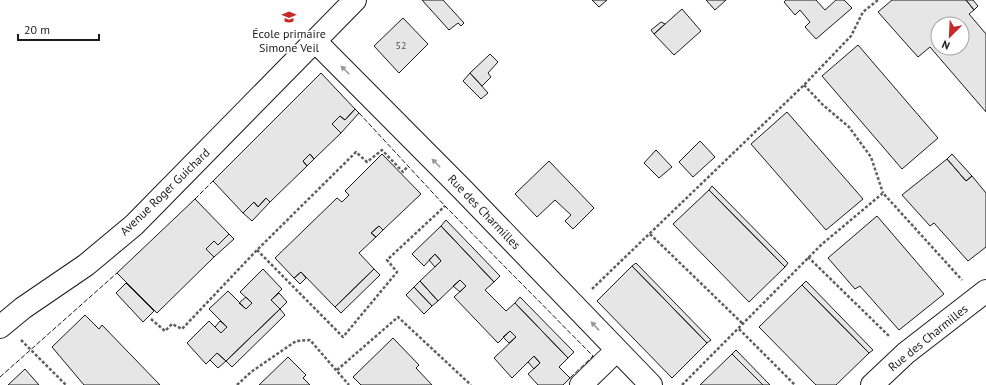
<svg xmlns="http://www.w3.org/2000/svg" width="986" height="385" font-family="'PT Sans',sans-serif">
<style>
.building{fill:#e6e6e6;stroke:#1a1a1a;fill-rule:evenodd}
.lines{fill:none;stroke-linecap:round;stroke-linejoin:round}
.minor-casing{stroke:#1a1a1a;stroke-width:24}
.secondary-casing{stroke:#1a1a1a;stroke-width:24}
.path{stroke:#5f5f5f;stroke-width:2.5;stroke-dasharray:3 2;stroke-linecap:butt}
.minor{stroke:#fff;stroke-width:22}
.secondary{stroke:#fff;stroke-width:22}
.fence{stroke:#1a1a1a;stroke-width:1;stroke-dasharray:5 2;stroke-linecap:butt}
.oneway{fill:#989898}
.labels{text-anchor:middle;stroke-width:3;stroke-linejoin:round;paint-order:stroke}
.number-label{font-size:10px;fill:#4d4d4d}
.poi-label{font-size:12px;fill:#1a1a1a;stroke:#fff}
.street-label{font-size:12px;fill:#1a1a1a;stroke:#fff}
</style>
<rect width="100%" height="100%" fill="#fff"/>
<path class="building" d="M422 0H443L464 23 461 26 458 23 449 30Z
M592 0H607L599 7Z
M706 0H726L715 10Z
M786 0H816L825 10 836 0H844L852 8 816 39 805 27 810 22 800 10 795 15 784 2Z
M892 0H966L974 10 969 14 986 34V112L930 47 918 57 878 12ZM938 24H962V48H938Z
M966 0H973L978 6 974 10Z
M682 9 701 31 674 55 654 34Z
M403 18 428 44 399 73 374 46Z
M661 22 665 24 654 34 651 30Z
M858 45 938 138 902 169 822 76Z
M490 54 498 62 488 73 491 77 482 86 470 73Z
M321 73 355 109 345 120 340 116 332 124 341 133 314 159 310 154 303 161 307 166 270 202 266 198 258 207 254 202 243 213 213 181Z
M470 73 488 93 481 99 463 81Z
M355 109 359 113 341 133 332 124 340 116 345 120Z
M787 112 863 199 826 230 751 144Z
M700 141 715 157 693 177 679 162Z
M656 150 672 167 659 178 644 163Z
M310 154 314 159 307 166 303 161Z
M382 154 421 194 383 230 379 226 371 233 376 237 359 253 374 269 335 307 301 272 294 278 275 258 337 198 342 202 349 195 345 191Z
M952 154 972 176 966 181 947 159Z
M947 159 966 181 972 176 986 193V247L968 261 934 223 930 226 902 195Z
M549 161 594 208 573 229 565 221 571 215 555 200 537 217 515 194Z
M712 186 788 263 785 267 709 190Z
M709 190 785 267 749 302 673 224Z
M266 198 270 202 252 221 243 213 254 202 258 207Z
M195 199 229 234 218 245 214 241 206 249 214 257 157 313 117 273Z
M877 216 944 294 899 330 860 286 855 289 828 258Z
M446 220 500 276 494 282 441 226Z
M379 226 383 230 376 237 371 233Z
M441 226 494 282 485 290 506 311 515 303 568 358 559 367 570 378 563 385H538L528 374 540 363 534 356 512 378 494 358 516 337 510 331 498 343 454 297 466 286 460 280 438 301 420 281 441 261 435 254 424 266 412 254Z
M229 234 234 239 214 257 206 249 214 241 218 245Z
M435 254 441 261 435 267 429 260Z
M636 263 711 340 707 343 632 266Z
M632 266 707 343 672 378 597 301Z
M263 269 282 289 271 300 280 309 226 361 217 353 206 364 187 343 209 321 221 333 227 327 209 309 228 291 246 309 252 303 240 292Z
M374 269 380 275 341 313 335 307Z
M301 272 306 278 300 284 294 278Z
M460 280 466 286 460 292 453 286Z
M420 281 438 301 432 306 414 287Z
M806 281 873 350 869 353 802 285Z
M126 283 154 311 143 322 116 293Z
M802 285 869 353 836 385H816L759 327Z
M414 287 432 306 424 314 406 295Z
M279 293 287 302 280 309 271 300Z
M246 297 252 303 246 309 239 303Z
M520 297 574 352 568 358 515 303Z
M280 309 285 315 232 367 226 361Z
M85 315 99 329 102 325 160 385H84L52 347Z
M220 321 227 327 221 333 215 327Z
M510 331 516 337 509 343 503 337Z
M393 338 419 365 416 368 432 385H361L353 377Z
M736 350 770 385H763L732 354Z
M217 353 226 361 218 368 210 360Z
M732 354 763 385H700Z
M534 356 540 363 534 369 528 362Z
M288 357 306 375 303 378 310 385H259Z
M25 369 39 385H8Z"/>
<g class="lines">
<defs>
<path id="minor" d="M315 41 463 190 651 385
M581 385 617 350
M872 385 906 353 986 291"/>
<path id="secondary" d="M0 327 23 308 86 265 134 225 355 0"/>
</defs>
<use href="#minor" class="minor-casing"/>
<use href="#secondary" class="secondary-casing"/>
<path class="path" d="M804 85 823 105 849 127 871 157 883 193
M650 234 743 324
M257 250 343 337 397 272 387 260 445 206
M808 257 889 336
M592 289 804 85 851 36 863 12 878 0
M151 319 165 331 172 324 182 329 257 250 356 152 367 162 382 150 403 172 407 167
M739 329 795 385
M21 340 66 385
M337 370 398 317 471 385
M237 385 251 372 296 341 310 340 349 385
M682 385 821 245 883 193 962 280"/>
<use href="#minor" class="minor"/>
<use href="#secondary" class="secondary"/>
<path class="fence" d="M359 113 445 206 593 356 570 378
M195 199 213 181
M0 377 117 273"/>
</g>
<defs><path id="oneway-solid" d="M-6-.8H1V-3.2L6.5 0L1 3.2V.8H-6Z"/></defs>
<g class="oneway">
<use href="#oneway-solid" transform="translate(345 70) rotate(-135)"/>
<use href="#oneway-solid" transform="translate(436 163) rotate(-135)"/>
<use href="#oneway-solid" transform="translate(595 326) rotate(-133)"/>
</g>
<defs>
<symbol id="school-bare" viewBox="-9 -9 18 18"><path d="M0-5L7-2L0 1L-7-2ZM-4 1L0 2.5L4 1V4Q0 6-4 4Z" fill="#c62828" stroke="#fff" stroke-width="2.5" paint-order="stroke"/></symbol>
</defs>
<g fill-rule="evenodd">
<use href="#school-bare" x="279" y="7" width="20" height="20"/>
</g>
<g class="labels">
<g class="number-label">
<text x="401" y="49">52</text>
</g>
<g class="poi-label">
<text x="289" y="38">École primaire<tspan x="289" dy="14">Simone Veil</tspan></text>
</g>
<g class="street-label">
<text transform="translate(165 192) rotate(-44)" y="4">Avenue Roger Guichard</text>
<text transform="translate(484 212) rotate(46)" y="4">Rue des Charmilles</text>
<text transform="translate(928 338) rotate(-39)" y="4">Rue des Charmilles</text>
</g>
</g>
<g transform="translate(950 36) rotate(204)"><circle r="19" fill="#ffffff" stroke="#a3a3a3"/>
<path d="M0-3L7 15L0 10L-7 15Z" fill="#c62828"/>
<text y="-6" font-size="11" font-weight="bold" text-anchor="middle" fill="#1a1a1a">N</text>
</g>
<path d="M18 34v6h81v-6" fill="none" stroke="#1a1a1a" stroke-width="2"/>
<text x="24" y="34" font-size="12" fill="#1a1a1a" stroke="#ffffff" stroke-width="3" paint-order="stroke">20 m</text>
</svg>
